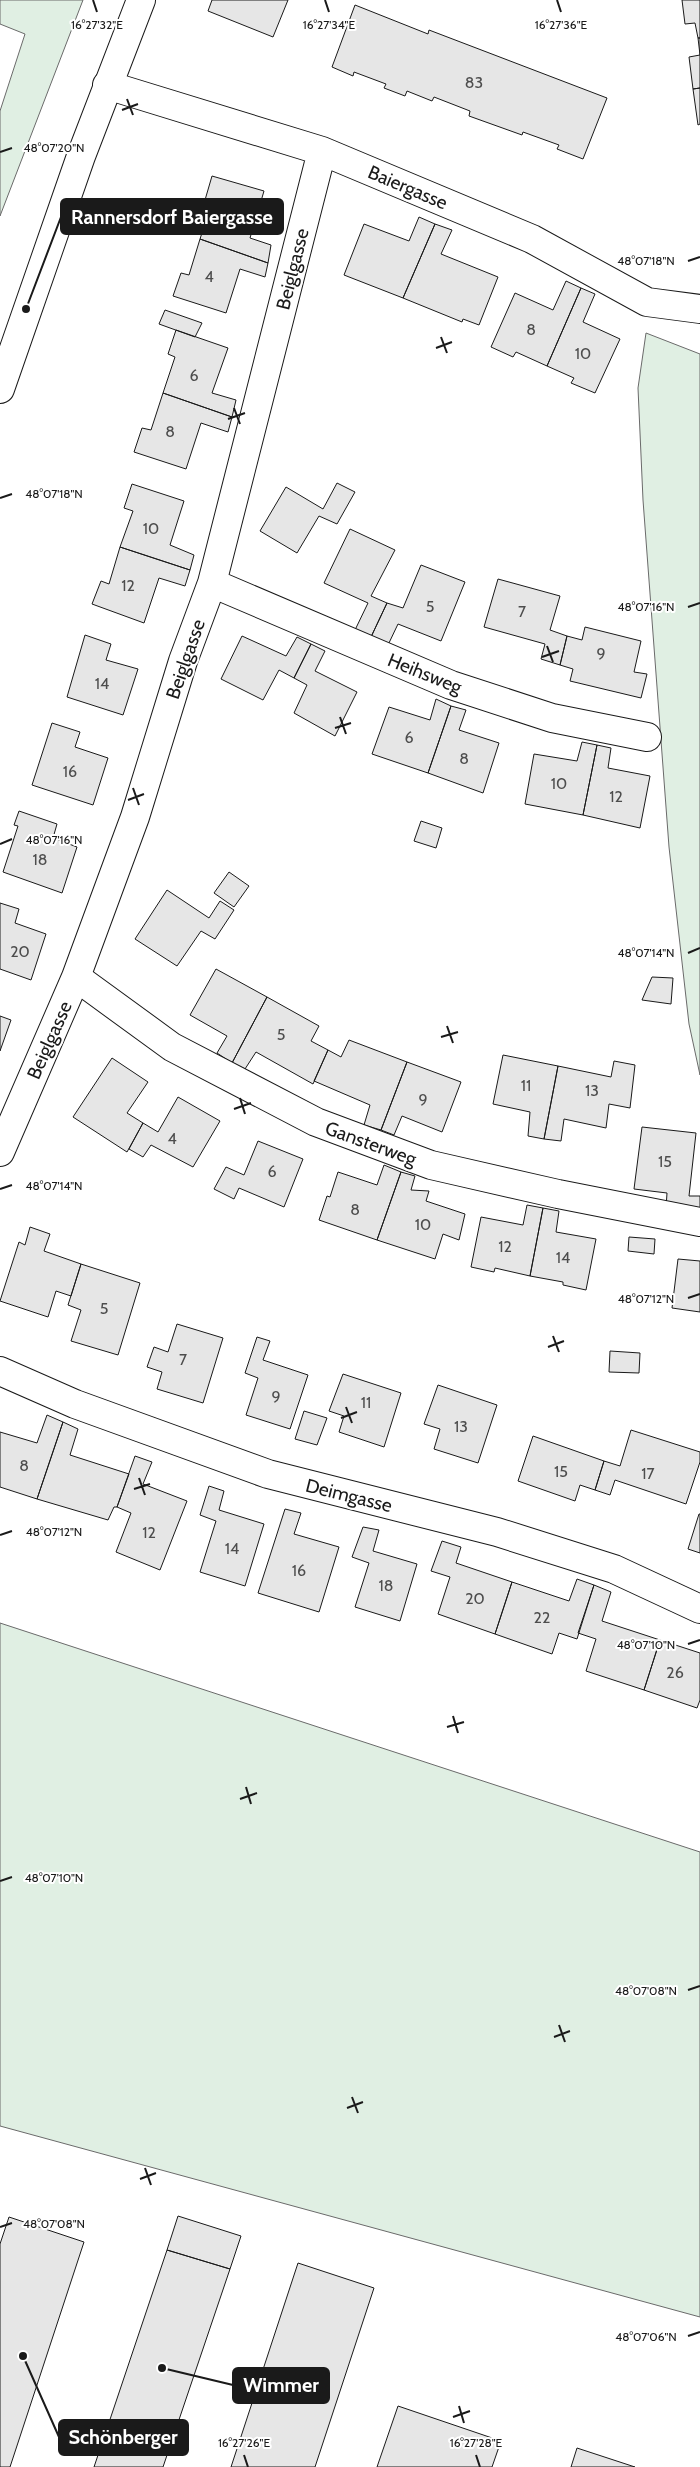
<svg xmlns="http://www.w3.org/2000/svg" width="700" height="2467" font-family="Cabin,sans-serif">
<style>
.green{fill:#e0efe3;stroke:#6a6a6a}
.building{fill:#e6e6e6;stroke:#1a1a1a}
.lines{fill:none;stroke-linecap:round;stroke-linejoin:round}
.minor-casing{stroke:#1a1a1a;stroke-width:30}
.major-casing{stroke:#1a1a1a;stroke-width:30}
.minor{stroke:#fff;stroke-width:28}
.major{stroke:#fff;stroke-width:28}
.ticks{fill:none;stroke:#1a1a1a;stroke-width:2}
.labels{text-anchor:middle;stroke-width:4;stroke-linejoin:round;paint-order:stroke}
.number-label{font-size:16px;fill:#4d4d4d}
.street-label{font-size:19px;fill:#1a1a1a;stroke:#fff}
.ticks-label{font-size:12px;text-anchor:middle;fill:#1a1a1a;stroke:#fff;stroke-width:4;stroke-linejoin:round;paint-order:stroke}
.leader{fill:none;stroke:#1a1a1a;stroke-width:2}
.callout-dot{fill:#1a1a1a;stroke:#fff;stroke-width:2}
.callout{fill:#1a1a1a;stroke:#1a1a1a;stroke-width:2}
.callout-label{font-size:20px;text-anchor:middle;font-weight:bold;fill:#fff}
</style>
<rect width="100%" height="100%" fill="#fff"/>
<path class="green" d="M0 0H83L0 216V111L25 34 0 24Z
M646 333 700 354V1075L689 1024 669 847 643 500 638 388Z
M0 1623 700 1852V2317L0 2126Z"/>
<path class="building" d="M212 0H288L273 37 208 11Z
M682 0H700V38H698L695 23 685 24Z
M355 5 428 34 429 30 607 98 583 159 557 149 559 145 523 132 522 135 469 116 470 111 434 97 432 101 407 91 405 96 384 88 386 84 354 72 353 76 332 67Z
M698 38H700V88L693 89 689 57 700 55Z
M700 88V124L698 125 693 89Z
M212 176 264 191 250 238 271 245 268 263 200 239 212 202 205 200Z
M419 217 435 224 403 298 344 275 364 224 409 241Z
M435 224 452 230 441 254 498 277 479 325 463 319 462 322 403 298Z
M200 239 268 263 265 277 240 269 226 313 173 296 181 273 189 275Z
M566 281 581 288 547 366 516 352 513 357 491 347 515 293 553 310Z
M581 288 595 294 583 322 620 339 595 393 571 383 574 378 547 366Z
M165 310 202 323 195 337 159 324Z
M176 330 228 348 212 393 236 400 232 417 163 393 175 357 168 354Z
M163 393 232 417 228 432 201 423 186 469 134 452 142 428 151 430Z
M337 483 355 492 337 524 319 516 297 553 260 531 286 487 323 509Z
M132 484 184 501 170 545 194 555 190 570 120 547 133 511 124 508Z
M350 529 395 550 371 596 387 603 371 637 355 630 368 603 324 583Z
M120 547 190 570 185 586 159 578 144 623 92 604 101 581 109 584Z
M421 565 465 582 441 641 398 624 388 645 371 637 387 603 403 608Z
M498 579 560 596 550 630 567 636 560 665 541 659 545 644 484 627Z
M585 627 641 641 634 672 647 674 641 698 570 681 573 669 560 665 567 636 582 640Z
M85 635 111 644 106 660 138 669 123 715 67 697Z
M242 636 286 656 297 637 311 644 294 678 279 670 263 700 221 679Z
M311 644 325 651 315 671 357 692 335 736 294 713 307 685 294 678Z
M436 699 451 706 428 773 372 754 389 707 430 720Z
M451 706 466 710 459 730 499 743 483 793 428 773Z
M52 723 80 732 75 747 108 758 93 805 32 785Z
M582 742 597 745 583 815 525 804 534 754 577 761Z
M597 745 611 748 608 768 650 776 640 828 583 815Z
M19 811 57 824 53 838 77 847 62 893 3 872 18 826 14 825Z
M421 821 442 828 436 848 414 841Z
M229 872 249 886 234 907 214 893Z
M167 890 209 918 220 901 234 910 215 939 201 931 177 966 135 939Z
M0 903 19 909 15 923 46 934 31 980 0 969Z
M216 969 267 997 232 1063 217 1053 227 1036 190 1015Z
M652 977 673 978 671 1004 642 1000Z
M267 997 319 1026 311 1041 328 1050 313 1084 256 1052 245 1069 232 1063Z
M0 1016 11 1020 0 1051Z
M349 1040 407 1062 381 1130 364 1125 370 1105 314 1081 328 1050 341 1057Z
M503 1055 558 1066 544 1139 528 1136 530 1112 493 1104Z
M112 1058 148 1082 127 1113 143 1123 127 1152 73 1117Z
M614 1061 635 1065 630 1108 609 1104 606 1128 564 1119 561 1141 544 1139 558 1066 611 1077Z
M407 1062 461 1082 442 1132 402 1116 394 1135 381 1130Z
M178 1097 220 1121 193 1167 151 1145 143 1157 129 1149 143 1123 158 1132Z
M642 1127 696 1133 689 1196H700V1213L666 1208 667 1193 634 1189Z
M258 1141 303 1159 284 1207 239 1188 234 1199 214 1189 226 1167 244 1175Z
M384 1165 401 1172 377 1240 319 1220 327 1196 330 1197 338 1172 377 1185Z
M401 1172 415 1176 411 1190 429 1191 426 1201 465 1214 459 1240 443 1234 435 1259 377 1240Z
M527 1205 543 1208 530 1276 495 1268 494 1272 471 1267 481 1217 523 1225Z
M543 1208 559 1211 556 1232 596 1239 586 1290 563 1285V1282L530 1276Z
M30 1227 50 1234 44 1251 81 1264 71 1296 56 1291 48 1317 0 1301 19 1242 25 1245Z
M629 1237 655 1239 654 1254 628 1251Z
M678 1259 700 1261V1312L672 1308Z
M81 1264 140 1283 118 1355 71 1341 81 1310 68 1305Z
M177 1324 223 1338 203 1403 157 1389 162 1372 147 1367 154 1347 168 1352Z
M257 1337 270 1341 263 1360 308 1375 290 1429 246 1415 258 1378 245 1373Z
M610 1351 640 1353 639 1373 609 1372Z
M343 1374 401 1393 384 1447 339 1432 344 1416 329 1411Z
M438 1385 497 1405 478 1463 434 1449 440 1429 424 1424Z
M304 1411 327 1418 317 1445 295 1439Z
M47 1415 63 1422 37 1499 0 1487V1432L37 1443Z
M63 1422 78 1429 70 1455 129 1474 117 1507H114L108 1520 37 1499Z
M631 1430 700 1452V1462L686 1504 615 1480 610 1495 595 1490 604 1461 620 1466Z
M533 1436 604 1461 595 1490 580 1485 575 1501 518 1481Z
M135 1456 152 1462 143 1484 187 1501 160 1570 116 1552 131 1513 117 1507Z
M209 1486 224 1491 219 1510 264 1524 245 1586 200 1572 216 1521 200 1515Z
M285 1509 301 1513 294 1534 339 1547 319 1612 258 1593Z
M699 1514H700V1553L688 1549Z
M363 1527 379 1530 373 1551 417 1564 400 1621 355 1607 369 1563 352 1557Z
M442 1541 461 1547 456 1563 512 1582 495 1634 438 1614 450 1577 431 1571Z
M577 1579 594 1585 577 1639 559 1633 552 1654 495 1634 512 1582 569 1601Z
M594 1585 611 1592 602 1621 660 1640 644 1690 586 1671 596 1639 578 1633Z
M660 1640 700 1653V1700L697 1708 644 1690Z
M178 2216 241 2236 230 2269 167 2250Z
M9 2217 84 2242 10 2467H0V2244Z
M167 2250 230 2269 163 2467H94Z
M298 2263 374 2288 315 2467H231Z
M398 2406 501 2441 492 2467H377Z
M577 2448 635 2467H571Z"/>
<g class="lines">
<defs>
<path id="minor" d="M107 85 322 151 532 239 647 302 700 309
M212 583 451 685 552 718 647 737
M76 977 172 1047 316 1122 431 1165 558 1194 700 1222
M0 1152 76 977 135 817 183 661 212 583 322 151
M0 1371 75 1404 268 1474 497 1532 614 1569 700 1609"/>
<path id="major" d="M0 389 81 156 141 0"/>
</defs>
<use href="#minor" class="minor-casing"/>
<use href="#major" class="major-casing"/>
<use href="#minor" class="minor"/>
<use href="#major" class="major"/>
</g>
<path class="ticks" d="M93 0 97 12M325 0 329 12M557 0 561 12M127 99 133 115M122 110 138 104M0 152 12 148M688 261 700 257M441 337 447 353M436 348 452 342M234 408 240 424M228 419 245 413M0 498 12 494M688 607 700 603M547 646 553 662M542 657 559 651M340 717 346 734M335 728 351 723M133 788 139 805M128 800 144 794M0 844 12 839M688 953 700 948M447 1026 453 1043M441 1037 458 1032M240 1098 245 1114M234 1109 251 1103M0 1189 12 1185M688 1298 700 1294M553 1336 559 1352M548 1347 564 1341M346 1407 352 1423M341 1418 357 1412M139 1478 145 1495M134 1489 150 1484M0 1535 12 1531M688 1644 700 1640M453 1716 458 1733M447 1727 464 1722M246 1787 251 1804M240 1799 257 1793M0 1881 12 1877M688 1990 700 1986M559 2025 565 2042M554 2037 570 2031M352 2097 358 2113M347 2108 363 2102M145 2168 151 2185M140 2179 156 2173M0 2227 12 2223M688 2336 700 2332M459 2406 464 2423M453 2417 470 2411M244 2455 248 2467M476 2455 480 2467"/>
<g class="labels">
<g class="number-label">
<text x="474" y="88">83</text>
<text x="209" y="282">4</text>
<text x="531" y="335">8</text>
<text x="583" y="359">10</text>
<text x="194" y="381">6</text>
<text x="170" y="437">8</text>
<text x="151" y="534">10</text>
<text x="128" y="591">12</text>
<text x="430" y="612">5</text>
<text x="522" y="617">7</text>
<text x="601" y="659">9</text>
<text x="102" y="689">14</text>
<text x="409" y="743">6</text>
<text x="464" y="764">8</text>
<text x="70" y="777">16</text>
<text x="559" y="789">10</text>
<text x="616" y="802">12</text>
<text x="40" y="865">18</text>
<text x="20" y="957">20</text>
<text x="281" y="1040">5</text>
<text x="526" y="1091">11</text>
<text x="592" y="1096">13</text>
<text x="423" y="1105">9</text>
<text x="172" y="1144">4</text>
<text x="665" y="1167">15</text>
<text x="272" y="1177">6</text>
<text x="355" y="1215">8</text>
<text x="423" y="1230">10</text>
<text x="505" y="1252">12</text>
<text x="563" y="1263">14</text>
<text x="104" y="1314">5</text>
<text x="183" y="1365">7</text>
<text x="276" y="1402">9</text>
<text x="366" y="1408">11</text>
<text x="461" y="1432">13</text>
<text x="24" y="1471">8</text>
<text x="561" y="1477">15</text>
<text x="648" y="1479">17</text>
<text x="149" y="1538">12</text>
<text x="232" y="1554">14</text>
<text x="299" y="1576">16</text>
<text x="386" y="1591">18</text>
<text x="475" y="1604">20</text>
<text x="542" y="1623">22</text>
<text x="675" y="1678">26</text>
</g>
<g class="street-label">
<text transform="translate(408 187) rotate(23)" y="7">Baiergasse</text>
<text transform="translate(292 269) rotate(-76)" y="7">Beiglgasse</text>
<text transform="translate(185 659) rotate(-71)" y="7">Beiglgasse</text>
<text transform="translate(425 673) rotate(22)" y="7">Heihsweg</text>
<text transform="translate(49 1040) rotate(-66)" y="7">Beiglgasse</text>
<text transform="translate(371 1143) rotate(20)" y="7">Gansterweg</text>
<text transform="translate(349 1495) rotate(14)" y="7">Deimgasse</text>
</g>
</g>
<g class="ticks-label">
<text x="97" y="29">16°27'32"E</text>
<text x="329" y="29">16°27'34"E</text>
<text x="561" y="29">16°27'36"E</text>
<text x="54" y="152">48°07'20"N</text>
<text x="646" y="265">48°07'18"N</text>
<text x="54" y="498">48°07'18"N</text>
<text x="646" y="611">48°07'16"N</text>
<text x="54" y="844">48°07'16"N</text>
<text x="646" y="957">48°07'14"N</text>
<text x="54" y="1190">48°07'14"N</text>
<text x="646" y="1303">48°07'12"N</text>
<text x="54" y="1536">48°07'12"N</text>
<text x="646" y="1649">48°07'10"N</text>
<text x="54" y="1882">48°07'10"N</text>
<text x="646" y="1995">48°07'08"N</text>
<text x="54" y="2228">48°07'08"N</text>
<text x="646" y="2341">48°07'06"N</text>
<text x="244" y="2447">16°27'26"E</text>
<text x="476" y="2447">16°27'28"E</text>
</g>
<path class="leader" d="M26 309L61 217M162 2368L233 2385M23 2356L59 2437"/>
<g class="callout-dot">
<circle cx="26" cy="309" r="5"/>
<circle cx="162" cy="2368" r="5"/>
<circle cx="23" cy="2356" r="5"/>
</g>
<g class="callout">
<rect x="61" y="199" width="222" height="35" rx="5"/>
<rect x="233" y="2368" width="96" height="35" rx="5"/>
<rect x="59" y="2420" width="129" height="35" rx="5"/>
</g>
<g class="callout-label">
<text x="172" y="224">Rannersdorf Baiergasse</text>
<text x="281" y="2392">Wimmer</text>
<text x="123" y="2444">Schönberger</text>
</g>
</svg>
